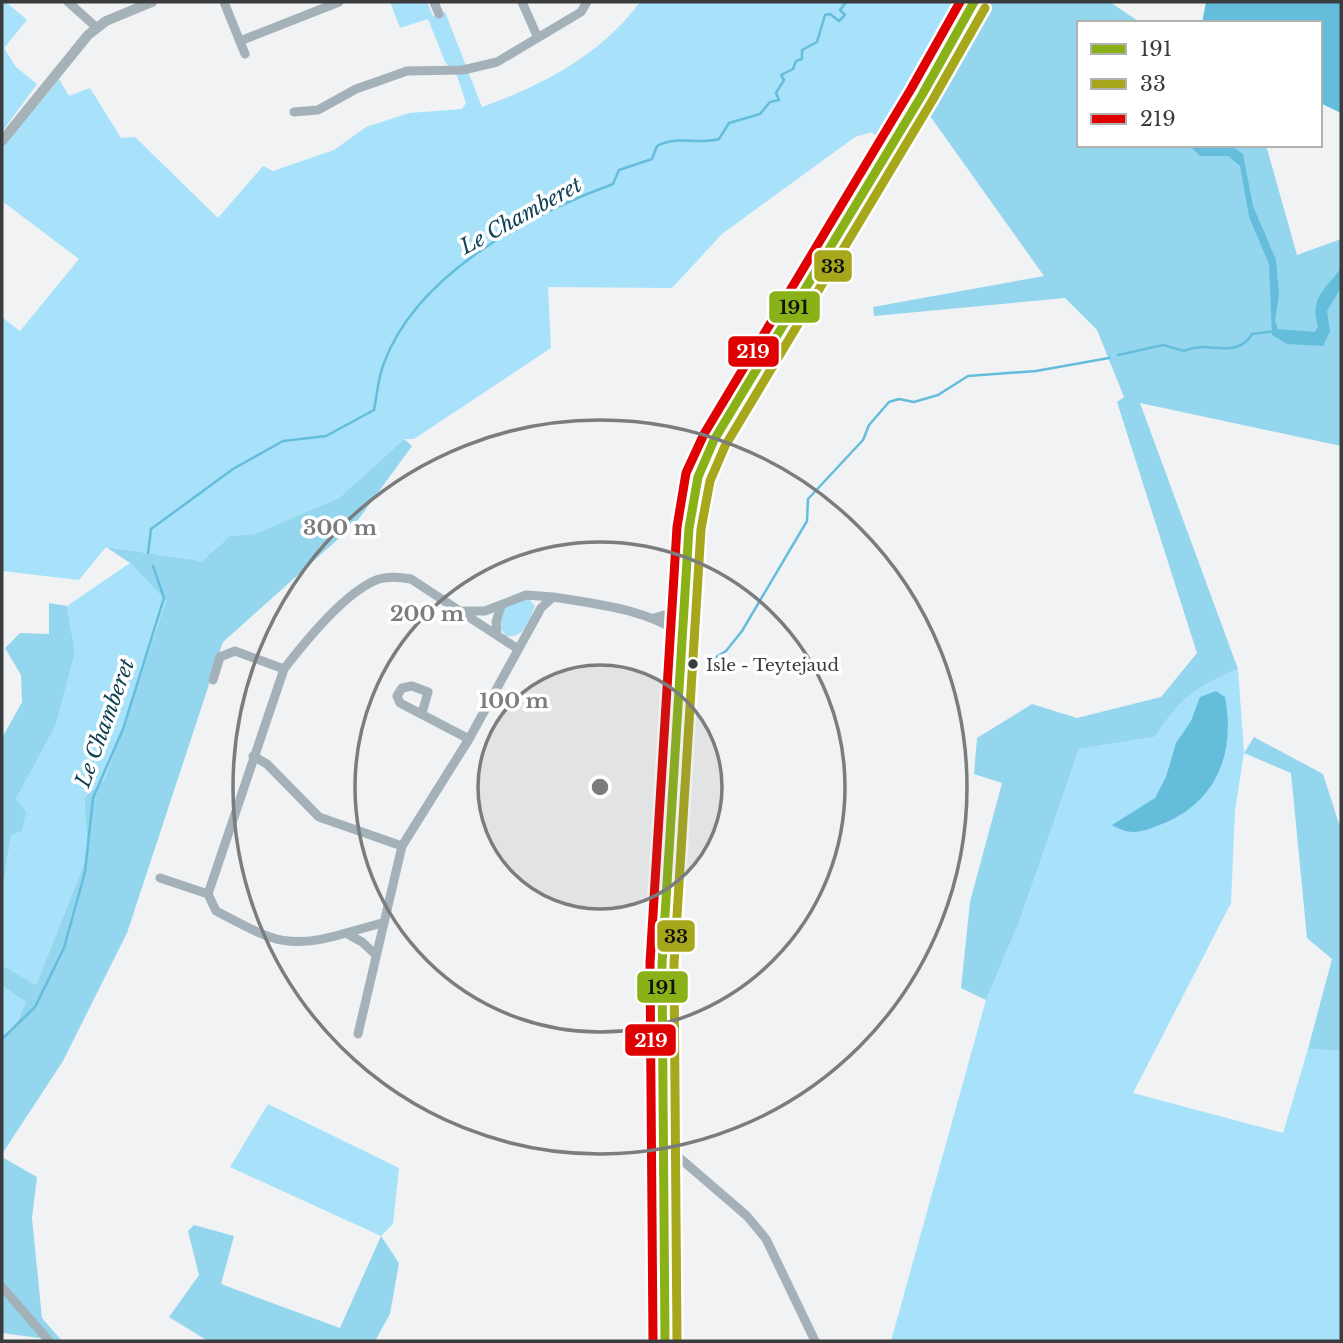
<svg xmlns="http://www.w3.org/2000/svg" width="1343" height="1343" font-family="'Libre Baskerville',serif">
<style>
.green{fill:#a8e2fa}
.forest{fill:#95d6ef}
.water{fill:#65bddc}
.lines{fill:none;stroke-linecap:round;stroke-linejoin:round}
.stream{stroke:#65bddc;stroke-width:2.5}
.minor{stroke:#a4b1b8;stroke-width:9}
.major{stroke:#a5b2b8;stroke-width:10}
.bus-1-casing{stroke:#fff;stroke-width:14}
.bus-2-casing{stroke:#fff;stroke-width:14}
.bus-3-casing{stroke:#fff;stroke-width:14}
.bus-1{stroke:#8ab118;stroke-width:9}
.bus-2{stroke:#a6a71b;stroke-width:9}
.bus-3{stroke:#df0101;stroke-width:9}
.ring{fill:none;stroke:#7a7c7d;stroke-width:3.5}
.bus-dot{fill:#3a3c3d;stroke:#fff;stroke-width:2.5}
.labels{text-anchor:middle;stroke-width:7;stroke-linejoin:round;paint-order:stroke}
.bus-label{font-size:17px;fill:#3a3c3d;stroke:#fff;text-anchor:start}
.water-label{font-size:21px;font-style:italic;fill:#104255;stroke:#fff}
.centre{fill:#7a7c7d;stroke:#fff;stroke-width:3.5}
.ring-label{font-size:21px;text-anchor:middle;font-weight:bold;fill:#7a7c7d;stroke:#fff;stroke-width:7;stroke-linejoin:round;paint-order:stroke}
.line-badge{stroke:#fff;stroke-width:2.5}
.badge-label{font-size:19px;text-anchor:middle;font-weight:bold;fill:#fff}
.pale-badge-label{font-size:19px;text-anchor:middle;font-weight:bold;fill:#111}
</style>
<rect width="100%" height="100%" fill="#f0f2f4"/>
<path class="green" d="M2 2H6L27 20 4 48 16 67 37 84 2 132Z
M390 2H427L433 16 445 12 482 107C543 85 601 55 640 2H956L878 139 872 132 855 137 722 234 672 288 548 287 551 348 414 439H404L339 498 254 534 230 536 202 561 106 547 79 580 2 571V317L20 331 79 259 2 201V148L59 79 69 96 90 88 121 138 135 137 218 218 263 166 273 171 334 150 366 127 409 113 462 109 466 103 457 76 445 62 428 19 400 28Z
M130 563 166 601 105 779 84 798 88 854 36 985 2 965V894L11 836 22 831 16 799 56 725 75 653 67 606Z
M528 598 535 606C529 620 525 639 506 636L498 625 504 608Z
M1238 669 1244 753 1235 810 1231 903 1133 1093 1283 1133 1308 1049 1341 1051V1341H891L986 1000 1020 920 1079 749 1155 737C1180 698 1195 686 1238 669Z
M2 986 26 1002 18 1020 2 1039Z
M268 1104 399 1168 393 1224 381 1236 230 1167Z"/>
<path class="forest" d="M983 2H1110L1141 23H1079V145H1266L1297 255 1341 239V446L1140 403 1238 669C1195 687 1180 698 1155 737L1079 749 1020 920 986 1000 961 988 970 902 1002 783 974 774 977 738 1032 704 1077 718 1161 697 1197 653 1117 402 1124 397 1097 330 1065 298 874 316 873 307 1044 276 925 109Z
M404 439 412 446 355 524 223 642 127 933 63 1061 2 1154V1039L18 1020 26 1002 2 986V965L36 985 88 854 84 798 105 779 166 601 130 563 106 547 202 561 230 536 254 534 339 498Z
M49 603 67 606 75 653 56 725 16 799 26 812 22 831 11 836 2 894V738L22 702 21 675 5 648 20 633 49 634Z
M1254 737 1323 774 1341 830V1051L1308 1049 1332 959 1307 938 1291 773 1244 753Z
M2 1157 37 1177 32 1218 42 1318 62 1341 2 1333Z
M194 1225 234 1236 221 1284 340 1328 381 1236 399 1263 390 1314 375 1341H208L169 1317 199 1275 188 1231Z"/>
<path class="water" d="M1206 2H1341V113L1320 103V23H1202Z
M1189 145 1231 146 1243 154 1253 206 1276 260 1279 295 1275 320 1278 329 1315 332 1318 326C1309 298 1326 289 1341 268V288L1327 311 1330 331 1323 346 1287 344 1272 335 1269 264 1249 217 1240 166 1228 156H1200Z
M1216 691 1225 697C1236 756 1215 805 1157 826 1140 833 1128 835 1112 825L1155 798 1166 777 1176 743 1191 721 1200 697Z"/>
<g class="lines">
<path class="stream" d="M1118 355 1163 345 1184 351C1208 339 1236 361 1252 334L1275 331
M148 553 151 529 233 469 283 441 326 436 374 410C377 395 378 378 384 363 417 274 528 215 613 184L619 170 652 159 657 146C678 135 697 145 719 139L729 123 760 114 770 102 779 100 776 93 784 80 781 75 793 69 796 61 802 59V50L817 42 825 15 830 14 839 21 845 15 840 10 846 2
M708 662 726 651 742 631 807 521 808 499 863 440 869 425 889 402 899 399 914 402 938 395 968 376 1036 371 1109 358
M2 1039 35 1007 64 948 85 872 93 798 123 729 164 598 153 566"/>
<path class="minor" d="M68 2 96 27
M224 2 245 54
M434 2 439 14
M522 2 538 38
M240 41 339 2
M294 112 318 110 356 89 407 71 463 70 497 62 581 12 587 2
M465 611H485L526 595 553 597
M654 618 685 609
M497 634 496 622 501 606
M213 680 220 657 235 651 284 669
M422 713 428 692 412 686 402 688 397 696 400 703 469 739
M253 756 267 764 319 817 402 846
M160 878 208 894 216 911C269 938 285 952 346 933
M208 894 284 669C304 643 347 590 379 579 390 576 400 577 411 579L518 649
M375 954 362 942 346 933 382 923
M358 1034 402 846 469 739 541 608 553 597C596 604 647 609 683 635
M661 1146 675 1154 747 1216 766 1239 815 1341
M2 1287 49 1341"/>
<path class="major" d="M2 141 88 35 106 21 152 2
M665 1341 662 964 689 528 698 477 714 440 922 95 974 2"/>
<defs>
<path id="bus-1" d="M665 1341 662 964 689 528 698 477 714 440 922 95 974 2"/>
<path id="bus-2" d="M677 1341 674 964 701 529 710 481 725 446 932 101 985 8"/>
<path id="bus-3" d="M653 1341 650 963 677 527 686 473 704 434 911 89 960 2"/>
</defs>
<use href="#bus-1" class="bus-1-casing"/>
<use href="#bus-2" class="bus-2-casing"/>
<use href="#bus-3" class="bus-3-casing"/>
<use href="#bus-1" class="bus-1"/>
<use href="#bus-2" class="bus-2"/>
<use href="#bus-3" class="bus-3"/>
</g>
<circle cx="600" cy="787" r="122" fill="#7a7c7d" fill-opacity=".12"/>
<g class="ring">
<circle cx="600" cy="787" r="122"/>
<circle cx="600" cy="787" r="245"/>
<circle cx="600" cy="787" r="367"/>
</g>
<circle class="bus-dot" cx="693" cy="664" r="6"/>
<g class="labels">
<g class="bus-label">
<text x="706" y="671">Isle - Teytejaud</text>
</g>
<g class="water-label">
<text transform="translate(521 216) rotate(-29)" y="7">Le Chamberet</text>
<text transform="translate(105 723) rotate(-70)" y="7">Le Chamberet</text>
</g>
</g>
<circle cx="600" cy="787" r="10" class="centre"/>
<g class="ring-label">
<text x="340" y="535">300 m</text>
<text x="427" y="621">200 m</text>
<text x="514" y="708">100 m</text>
</g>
<g class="line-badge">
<rect x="813" y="249" width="40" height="34" rx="7" fill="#a6a71b"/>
<rect x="768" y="290" width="53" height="34" rx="7" fill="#8ab118"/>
<rect x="727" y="335" width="53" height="33" rx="7" fill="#df0101"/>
<rect x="656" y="919" width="40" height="34" rx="7" fill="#a6a71b"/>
<rect x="636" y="970" width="53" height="34" rx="7" fill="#8ab118"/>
<rect x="624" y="1023" width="53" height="34" rx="7" fill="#df0101"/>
</g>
<g class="badge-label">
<text x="753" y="358">219</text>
<text x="651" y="1047">219</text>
</g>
<g class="pale-badge-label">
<text x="833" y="273">33</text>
<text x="794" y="314">191</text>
<text x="676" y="943">33</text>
<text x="662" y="994">191</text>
</g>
<rect width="1343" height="1343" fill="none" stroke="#3a3c3d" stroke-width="7"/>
<rect x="1077" y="21" width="245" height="126" fill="#ffffff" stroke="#b0b1b1" stroke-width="2"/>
<rect x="1091" y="44" width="35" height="10" fill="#8ab118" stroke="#b0b1b1" stroke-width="2"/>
<text x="1140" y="56" font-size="21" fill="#3a3c3d">191</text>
<rect x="1091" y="79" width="35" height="10" fill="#a6a71b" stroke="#b0b1b1" stroke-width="2"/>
<text x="1140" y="91" font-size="21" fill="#3a3c3d">33</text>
<rect x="1091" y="114" width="35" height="10" fill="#df0101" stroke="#b0b1b1" stroke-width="2"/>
<text x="1140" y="126" font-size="21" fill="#3a3c3d">219</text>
</svg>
